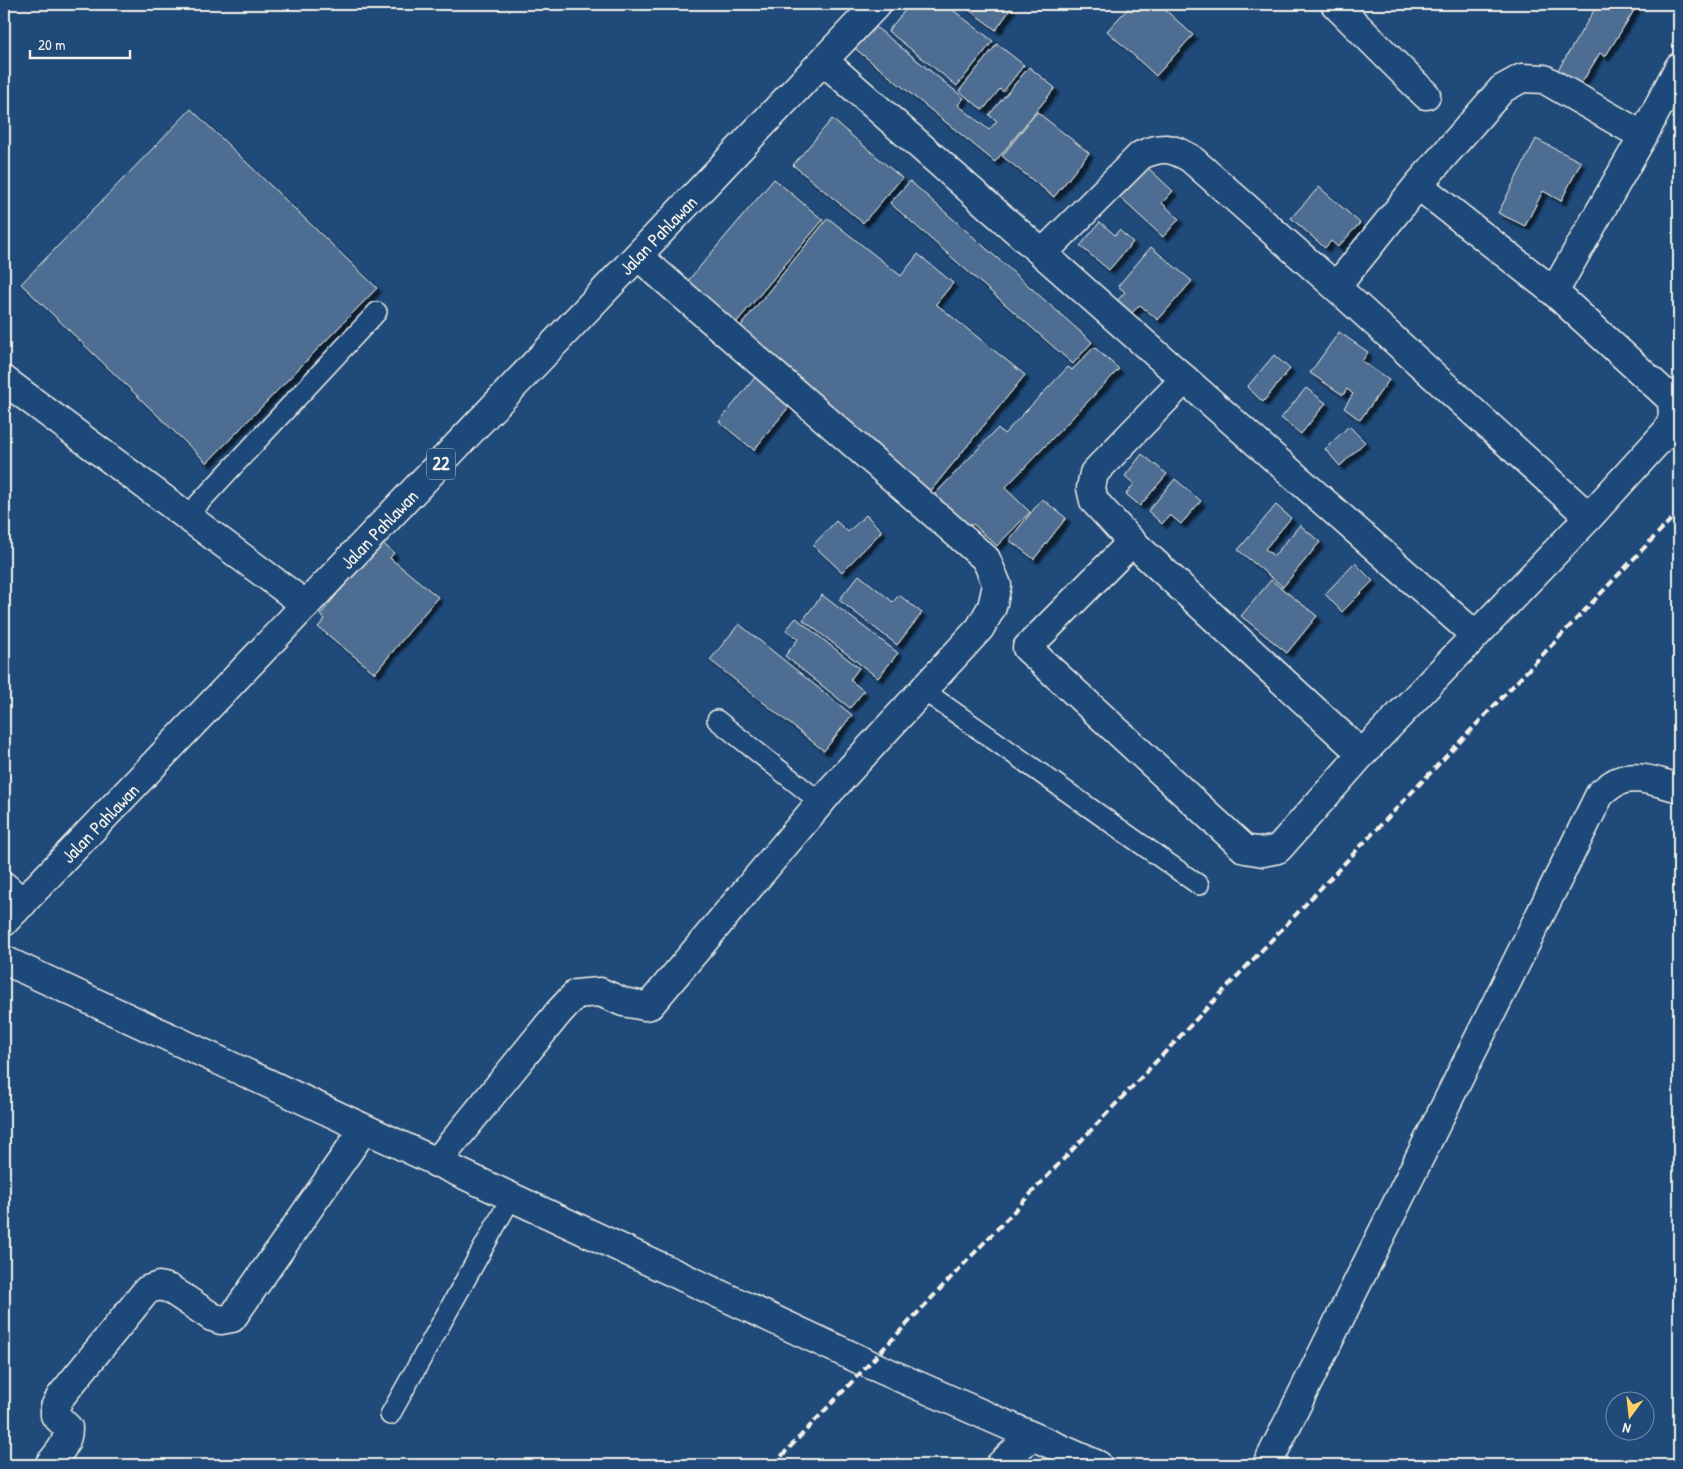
<svg xmlns="http://www.w3.org/2000/svg" width="1683" height="1469" font-family="'Patrick Hand',sans-serif">
<style>
.building{fill:#4d6e92;stroke:#f4f1e8;filter:url(#shadow)}
.lines{fill:none;stroke-linecap:round;stroke-linejoin:round}
.service-casing{stroke:#f4f1e8;stroke-width:22}
.minor-casing{stroke:#f4f1e8;stroke-width:31}
.trunk-casing{stroke:#f4f1e8;stroke-width:31}
.service{stroke:#1f4a7a;stroke-width:19}
.minor{stroke:#1f4a7a;stroke-width:28}
.trunk{stroke:#1f4a7a;stroke-width:28}
.rail{stroke:#f4f1e8;stroke-width:4;stroke-dasharray:8 4;stroke-linecap:butt}
.labels{text-anchor:middle;stroke-width:4;stroke-linejoin:round;paint-order:stroke}
.shield{fill:#1f4a7a;stroke:#b4bfc7;stroke-width:1}
.shield-label{font-size:18px;font-weight:bold;fill:#f4f1e8}
.street-label{font-size:19px;fill:#f4f1e8;stroke:#1f4a7a}
</style>
<defs>
<filter id="shadow"><feDropShadow dx="4.5" dy="4.5" stdDeviation="1" flood-color="#0009"/></filter>
</defs>
<rect width="100%" height="100%" fill="#1f4a7a"/>
<filter id="ink" filterUnits="userSpaceOnUse"><feTurbulence type="fractalNoise" baseFrequency=".02" numOctaves="2"/><feDisplacementMap in="SourceGraphic" scale="10" xChannelSelector="R" yChannelSelector="G"/><feConvolveMatrix kernelMatrix="1 2 1 2 8 2 1 2 1" color-interpolation-filters="sRGB"/></filter>
<g filter="url(#ink)">
<path class="building" d="M910 4H945L993 41 957 86 888 31Z
M961 4H1008L1012 7 996 30Z
M1132 4H1159L1193 35 1156 76 1107 31Z
M1598 4H1638L1605 57 1600 53 1581 84 1558 70Z
M872 24 964 98 958 105 989 130 997 121 989 115 1029 67 1055 88 995 162 853 47Z
M997 44 1024 65 1003 92 1000 89 983 110 959 91Z
M191 109 377 288 207 463 21 284Z
M1037 112 1089 153 1054 197 1002 156Z
M832 119 902 178 863 223 793 165Z
M1536 139 1581 162 1561 201 1543 191 1525 226 1498 213Z
M1145 165 1173 191 1162 203 1179 219 1163 237 1117 195Z
M774 179 823 220 735 324 686 283Z
M910 181 1092 342 1073 364 890 203Z
M1319 187 1360 223 1338 247 1331 241 1325 248 1291 218Z
M828 218 901 276 918 254 953 283 936 304 1025 375 929 493 733 335Z
M1100 222 1115 235 1119 230 1133 242 1109 270 1080 246Z
M1151 247 1192 281 1158 320 1140 305 1132 313 1117 301 1125 292 1118 286Z
M1339 332 1368 352 1362 361 1389 380 1360 420 1344 408 1353 394 1347 389 1343 395 1310 373Z
M1094 347 1119 369 1005 488 1030 512 997 546 973 524 969 528 934 495 998 428 1004 434 1068 367 1072 370Z
M1274 355 1290 369 1263 402 1247 387Z
M761 370 796 398 754 450 719 422Z
M1306 388 1326 403 1301 434 1281 418Z
M1349 426 1365 442 1340 466 1325 449Z
M1142 454 1167 474 1140 506 1126 494 1134 484 1125 476Z
M1175 479 1201 501 1181 524 1170 515 1162 524 1148 511Z
M1042 499 1066 518 1034 559 1009 540Z
M1276 505 1291 518 1265 549 1274 556 1300 525 1320 542 1283 587 1238 550Z
M866 515 882 531 842 572 813 545 836 521 848 532Z
M380 541 394 553 390 558 438 597 375 673 318 627 325 619 320 615Z
M1355 563 1373 581 1342 612 1325 594Z
M859 575 893 602 899 595 922 613 897 645 839 600Z
M1271 580 1317 616 1287 653 1241 616Z
M822 595 898 653 878 678 803 620Z
M796 618 859 668 850 680 864 691 850 708 785 656 798 639 786 630Z
M739 624 852 715 824 751 710 660Z"/>
<g class="lines">
<defs>
<path id="service" d="M187 516 377 312
M923 690 1199 885
M717 720 820 802
M390 1415 511 1198"/>
<path id="minor" d="M1335 4 1426 95
M824 61 1475 635
M1418 185 1554 292
M1043 253 1141 155C1162 146 1171 147 1190 158L1336 287 1589 517
M1336 287 1418 185 1502 89 1522 78 1544 79 1643 136
M1185 379 1094 473 1091 488 1094 501 1132 542 1362 754
M4 380 306 605
M1132 542 1027 648 1245 849 1263 852 1278 849 1362 754 1589 517 1668 430 1673 417 1672 400 1554 292 1643 136 1679 67
M4 886 23 903
M4 960 869 1364 1098 1465
M436 1163 559 1012 576 994 587 993 600 992 623 1002 645 1006 650 1005 830 791 980 628 992 607 997 585 986 559 638 256
M49 1465C58 1454 68 1444 68 1428L55 1415V1407L61 1396 147 1290 159 1286 170 1289 212 1317 221 1320 232 1318 364 1129
M1000 1465 1031 1436
M1267 1465 1600 794C1604 791 1608 787 1613 784 1632 771 1660 783 1679 788"/>
<path id="trunk" d="M4 922 877 4"/>
</defs>
<use href="#service" class="service-casing"/>
<use href="#minor" class="minor-casing"/>
<use href="#trunk" class="trunk-casing"/>
<use href="#service" class="service"/>
<use href="#minor" class="minor"/>
<use href="#trunk" class="trunk"/>
<path class="rail" d="M773 1465 1679 511"/>
</g>
</g>
<g class="labels">
<rect class="shield" x="427" y="448.5" width="28" height="31" rx="4"/>
<g class="shield-label">
<text x="441" y="470">22</text>
</g>
<g class="street-label">
<text transform="translate(658 235) rotate(-46)" y="7">Jalan Pahlawan</text>
<text transform="translate(379 529) rotate(-46)" y="7">Jalan Pahlawan</text>
<text transform="translate(100 823) rotate(-46)" y="7">Jalan Pahlawan</text>
</g>
</g>
<rect width="1683" height="1469" fill="none" stroke="#1f4a7a" stroke-width="20"/>
<rect x="10" y="10" width="1663" height="1449" fill="none" stroke="#f4f1e8" stroke-width="2" filter="url(#ink)"/>
<g transform="translate(1630 1416) rotate(195)"><circle r="24" fill="#1f4a7a" stroke="#748da6"/>
<path d="M0-4L9 19L0 12L-9 19Z" fill="#ffd166"/>
<text y="-8" font-size="14" font-weight="bold" text-anchor="middle" fill="#f4f1e8">N</text>
</g>
<path d="M30 50v8h100v-8" fill="none" stroke="#f4f1e8" stroke-width="2.5"/>
<text x="38" y="50" font-size="15" fill="#f4f1e8" stroke="#1f4a7a" stroke-width="4" paint-order="stroke">20 m</text>
</svg>
